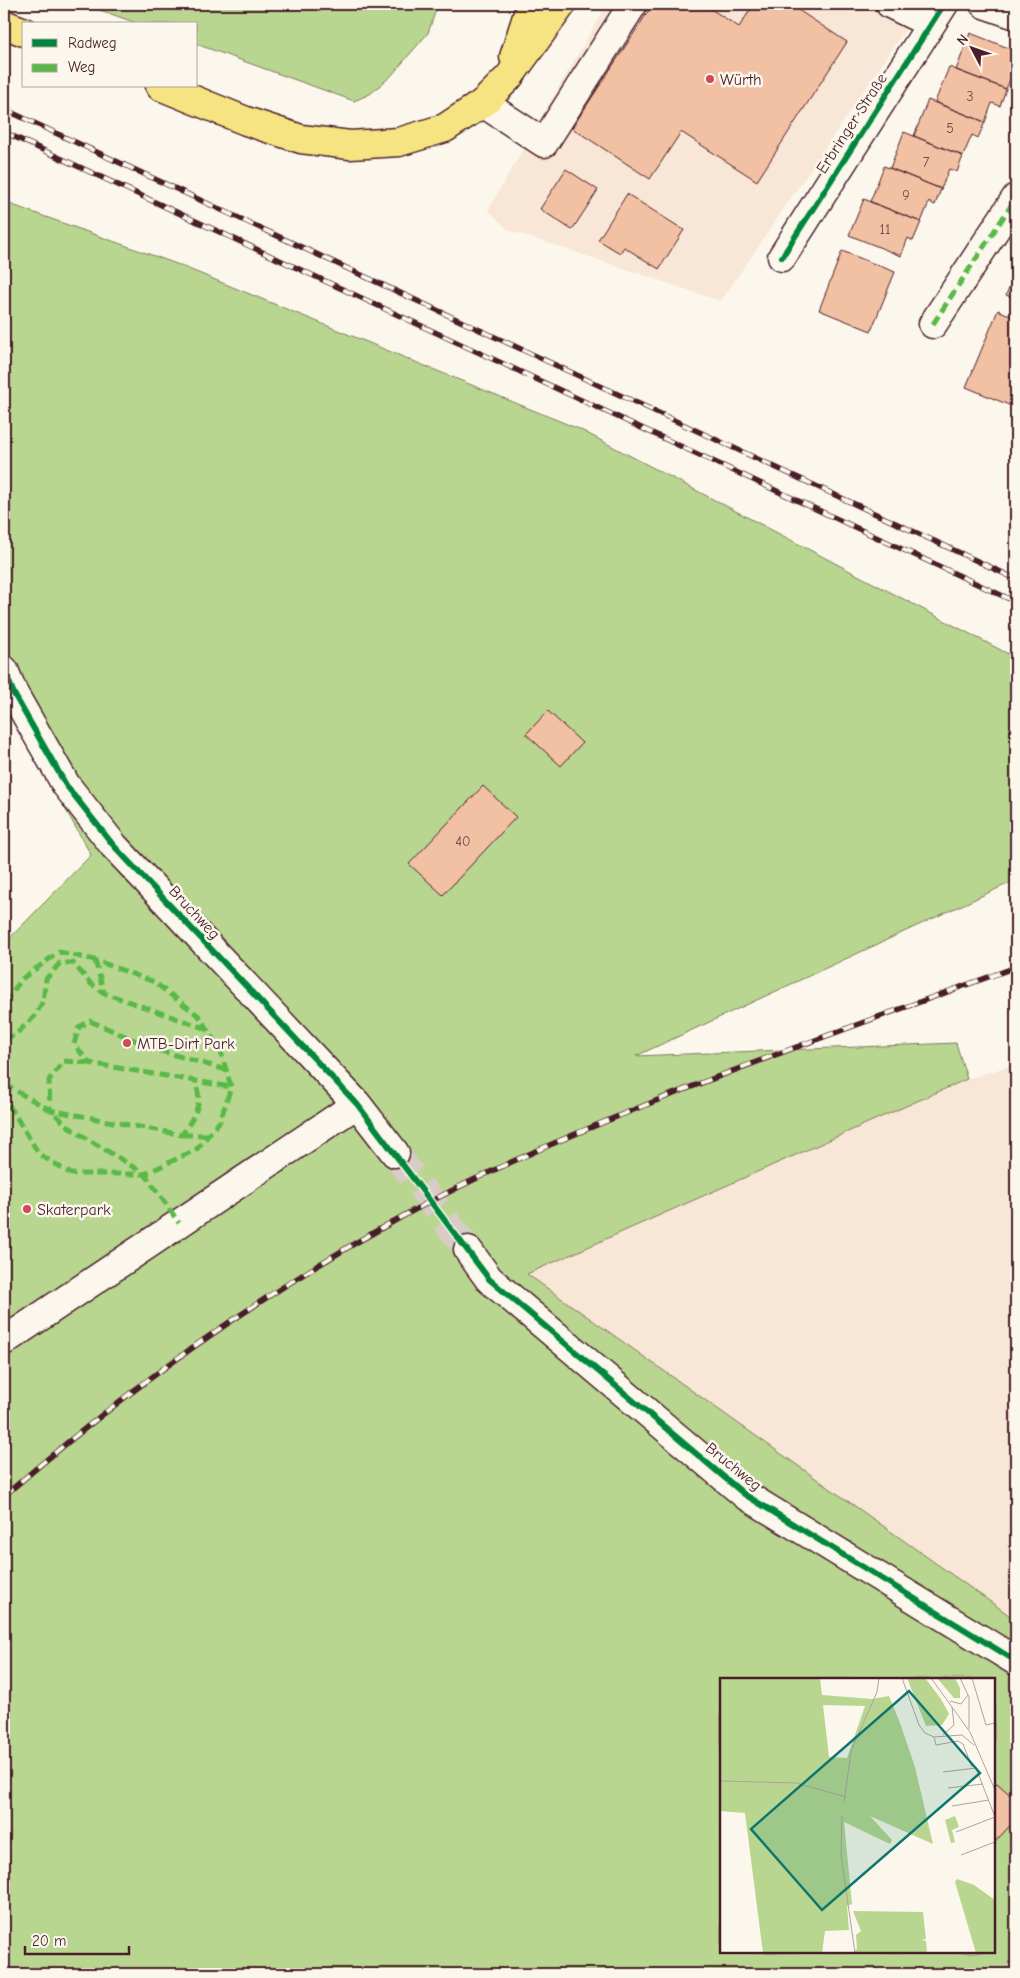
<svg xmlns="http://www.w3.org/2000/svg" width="1020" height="1978" font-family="'Comic Neue',sans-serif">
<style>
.built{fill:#f8e6d6}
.green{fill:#b8d68f;stroke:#817a5d;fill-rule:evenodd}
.building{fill:#f2c0a2;stroke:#4a1f2b}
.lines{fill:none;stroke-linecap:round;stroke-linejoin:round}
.minor-tunnel{stroke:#d8ccc5;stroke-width:28;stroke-dasharray:28 14;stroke-linecap:butt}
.minor-casing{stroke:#4a1f2b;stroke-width:31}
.major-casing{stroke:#4a1f2b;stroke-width:31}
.minor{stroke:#fbf7ec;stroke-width:28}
.major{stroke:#f6e381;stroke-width:28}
.rail-casing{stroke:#4a1f2b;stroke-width:5.5}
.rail{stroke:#fbf7ec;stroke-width:4;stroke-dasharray:11;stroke-linecap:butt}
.quiet{stroke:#58b947;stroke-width:5;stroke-dasharray:10 5;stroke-linecap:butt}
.cycleway-casing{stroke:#fbf7ec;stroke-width:9}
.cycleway{stroke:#00873e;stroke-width:6}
.poi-dot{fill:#d1495b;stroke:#fbf7ec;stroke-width:2}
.labels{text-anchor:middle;stroke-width:5;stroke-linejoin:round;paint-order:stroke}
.number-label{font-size:14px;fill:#744749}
.poi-label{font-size:16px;fill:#4a1f2b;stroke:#fbf7ec;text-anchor:start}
.street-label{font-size:16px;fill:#4a1f2b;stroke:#fbf7ec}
.inset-road{fill:none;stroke:#b4a19f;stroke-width:1}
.view{fill:#0f766e;fill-opacity:0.15;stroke:#0f766e;stroke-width:2.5}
.inset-edge{fill:none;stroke:#4a1f2b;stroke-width:2.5}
</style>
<rect width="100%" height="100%" fill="#fbf7ec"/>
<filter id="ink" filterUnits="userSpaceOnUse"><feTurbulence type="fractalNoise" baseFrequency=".02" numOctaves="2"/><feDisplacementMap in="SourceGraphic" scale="10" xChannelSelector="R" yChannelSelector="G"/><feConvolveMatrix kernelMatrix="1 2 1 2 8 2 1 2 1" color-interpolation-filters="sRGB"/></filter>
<g filter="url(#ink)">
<path class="built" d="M607 4H923L721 301 509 230 488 210Z
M1016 1064V1620L527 1274 967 1079Z"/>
<path class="green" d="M83 4H438L428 33 391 76 370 94 354 101 196 44V24H139Z
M4 202 174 263 579 429 1016 658V880L636 1056 956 1043 967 1079 527 1274 1016 1620V1974H4V944L91 855 4 699ZM721 1679H994V1952H721Z"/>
<path class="building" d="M653 4H703L739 27 754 4H789L847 42 757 181 681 132 650 179 572 128Z
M970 33 1016 51V69L1015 68 1006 89 956 70Z
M949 67 1006 89 1000 106 992 103 985 122 935 102Z
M928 100 985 122 978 138 972 135 963 156 914 136Z
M904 132 963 156 957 172 949 169 941 189 890 168Z
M884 166 941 189 935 205 929 202 921 222 870 202Z
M566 169 598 190 572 230 540 209Z
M627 194 684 230 659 269 624 247 620 253 598 240Z
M864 199 921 222 913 241 908 238 901 256 849 235Z
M842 251 895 272 871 331 819 310Z
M1016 270V299L1006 295Z
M998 310 1016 318V408L966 387Z
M548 711 582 743 561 766 526 734Z
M483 786 516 817 443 895 409 864Z
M997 1783 1016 1800V1819L994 1843V1786Z"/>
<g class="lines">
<path class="minor-tunnel" d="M395 1153 468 1250"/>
<defs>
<path id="minor" d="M890 4 931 24
M984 4 1016 15
M483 103 544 143 633 4
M782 257 944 4
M933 324 1016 198
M4 670 14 694 66 785 114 846 357 1104 395 1153
M468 1250 489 1279 744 1494 1016 1661
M4 1341 357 1104"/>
<path id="major" d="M4 24 24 32
M514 57 531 4
M160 86 246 121 301 139 350 145 399 142 445 128 483 103 509 77 562 4"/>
</defs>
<use href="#minor" class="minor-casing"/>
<use href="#major" class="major-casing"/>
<use href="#minor" class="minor"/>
<use href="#major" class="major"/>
<defs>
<path id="rail" d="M4 109 1016 579
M4 132 1016 602
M4 1496C129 1387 259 1295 405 1215 485 1171 569 1136 653 1102 773 1054 895 1011 1016 967"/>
</defs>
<use href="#rail" class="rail-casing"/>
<use href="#rail" class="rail"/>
<path class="quiet" d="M933 324 1016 198
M95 960 104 993
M4 1003 23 978 59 952 95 960 154 982 199 1016 221 1052 231 1087 220 1121 197 1149 145 1174H71L39 1154 4 1097
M4 1038 14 1036 35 1016 43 1001 46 979 60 963H73L91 984 104 993 207 1029
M89 1063 64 1061 49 1080 50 1110 182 1135C194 1115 205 1103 194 1080
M226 1070 158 1050 90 1021 79 1027 74 1044 89 1063 231 1087
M4 1084 50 1110 73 1130 145 1174 179 1223
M182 1135H208"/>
<defs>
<path id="cycleway" d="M782 257 944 4
M4 670 14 694 66 785 114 846 357 1104 489 1279 744 1494 1016 1661"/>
</defs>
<use href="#cycleway" class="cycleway-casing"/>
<use href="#cycleway" class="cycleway"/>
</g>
</g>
<g class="poi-dot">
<circle cx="710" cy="79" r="5"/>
<circle cx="127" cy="1043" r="5"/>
<circle cx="27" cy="1209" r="5"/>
</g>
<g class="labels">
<g class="number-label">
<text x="970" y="101">3</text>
<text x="950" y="133">5</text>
<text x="926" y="167">7</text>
<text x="906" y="200">9</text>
<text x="885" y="234">11</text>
<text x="463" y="846">40</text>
</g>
<g class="poi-label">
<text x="720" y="85">Würth</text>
<text x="137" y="1049">MTB-Dirt Park</text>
<text x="37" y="1215">Skaterpark</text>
</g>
<g class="street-label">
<text transform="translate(851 123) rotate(-57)" y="6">Erbringer Straße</text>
<text transform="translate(195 912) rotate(47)" y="6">Bruchweg</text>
<text transform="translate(734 1466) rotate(39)" y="6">Bruchweg</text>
</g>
</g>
<g transform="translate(720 1678)">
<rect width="275" height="275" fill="#fbf7ec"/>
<path d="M0 0H100L102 17 152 21 169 18 180 45 195 89 213 166 150 138 172 162 170 166 124 144 132 226 127 228 129 252 105 253 102 275H43L25 135 0 133ZM103 27 145 28 127 80 109 79ZM187 0H205L221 21 229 36 222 47 206 48ZM217 0H235L240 10V20H234ZM235 138 239 149 232 152 235 164 231 165 225 142ZM237 201 254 207 275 222V275H256L235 204ZM133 233 203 234 206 261 201 262 206 263 207 275H132L137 271 136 257 141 253Z" fill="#b8d68f" fill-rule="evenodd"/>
<path class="inset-road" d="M182 0 199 47 205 55 214 59 242 57 254 67M211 0 250 54 275 112M240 0 249 19V51M252 0 266 47 275 45M230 23 241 26 248 17M223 57 234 47 232 29M214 59 216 67 238 63 243 66 252 89M223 94 256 90 275 139M0 103 76 105 126 119M228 110 263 106M124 125 131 73 157 14 159 0M232 128 269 122M122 138 121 177 135 275M236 154 275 139M241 177 275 164"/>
<path class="view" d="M189 13 260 95 102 232 31 151Z"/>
<rect width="275" height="275" class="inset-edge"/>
</g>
<rect width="1020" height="1978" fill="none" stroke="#fbf7ec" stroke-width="20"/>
<rect x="10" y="10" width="1000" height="1958" fill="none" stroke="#4a1f2b" stroke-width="2" filter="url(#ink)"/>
<rect x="22" y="22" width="175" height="65" fill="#fbf7ec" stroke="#b4a19f"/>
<rect x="32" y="39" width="25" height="8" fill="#00873e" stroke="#b4a19f"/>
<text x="68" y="48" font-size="15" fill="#4a1f2b">Radweg</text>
<rect x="32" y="64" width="25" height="8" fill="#58b947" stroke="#b4a19f"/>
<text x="68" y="72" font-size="15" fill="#4a1f2b">Weg</text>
<g transform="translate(972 48) rotate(311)" stroke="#fbf7ec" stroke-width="4" paint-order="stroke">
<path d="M0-4L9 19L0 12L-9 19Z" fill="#4a1f2b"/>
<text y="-8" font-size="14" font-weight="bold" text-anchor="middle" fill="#4a1f2b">N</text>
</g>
<path d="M25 1946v8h104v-8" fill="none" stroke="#4a1f2b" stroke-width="2.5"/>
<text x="32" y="1946" font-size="15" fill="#4a1f2b" stroke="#fbf7ec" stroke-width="4" paint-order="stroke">20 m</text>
</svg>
